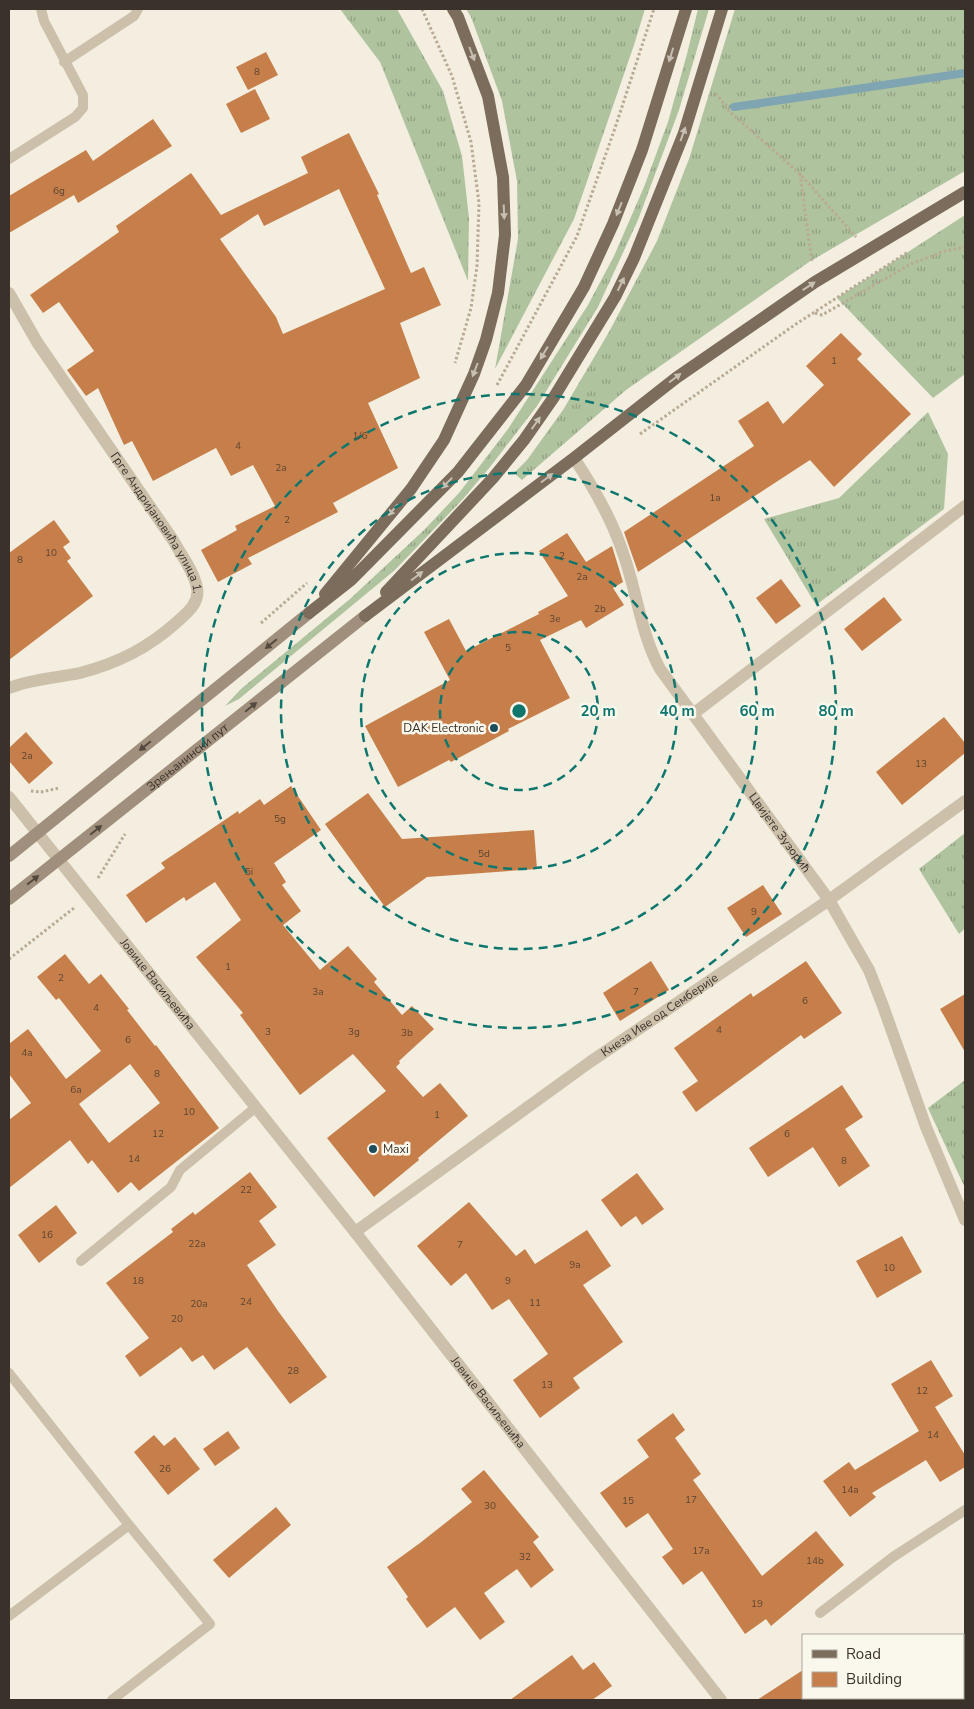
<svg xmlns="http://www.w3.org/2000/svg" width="974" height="1709" font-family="'Nunito Sans',sans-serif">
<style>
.grass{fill:url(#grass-tufts)}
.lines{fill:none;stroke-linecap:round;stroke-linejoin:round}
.stream{stroke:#7ea5b1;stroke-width:8}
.building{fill:#c67f4a;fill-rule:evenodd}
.path{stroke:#b8aa95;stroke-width:3;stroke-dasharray:2.5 2.5;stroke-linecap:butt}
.lane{stroke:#ccc0ab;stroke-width:10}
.street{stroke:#ccc0ab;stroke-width:12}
.secondary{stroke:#a08f7c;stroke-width:12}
.primary{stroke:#7b6c5b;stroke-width:12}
.oneway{fill:#c7bfb2}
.oneway2{fill:#54493e}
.ring{fill:none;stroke:#0f766e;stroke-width:2.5;stroke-dasharray:9 6}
.poi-dot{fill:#1f4d5c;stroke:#faf7ec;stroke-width:2}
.labels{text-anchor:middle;stroke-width:5;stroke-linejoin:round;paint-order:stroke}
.number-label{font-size:10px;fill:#5d4532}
.street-label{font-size:12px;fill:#3a322a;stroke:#faf7ec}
.poi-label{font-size:12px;fill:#3a322a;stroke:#faf7ec;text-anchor:end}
.centre{fill:#0f766e;stroke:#faf7ec;stroke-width:2.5}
.ring-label{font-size:15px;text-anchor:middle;font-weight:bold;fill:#0f766e;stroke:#faf7ec;stroke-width:5;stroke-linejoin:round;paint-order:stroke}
</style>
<defs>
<pattern id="grass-tufts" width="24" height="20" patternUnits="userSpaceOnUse" patternTransform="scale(1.25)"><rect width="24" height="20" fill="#b0c39f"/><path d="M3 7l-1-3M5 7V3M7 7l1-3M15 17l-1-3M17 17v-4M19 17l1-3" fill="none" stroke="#909f82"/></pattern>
</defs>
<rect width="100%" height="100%" fill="#f3eedf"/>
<path class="grass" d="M340 9H397L443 91 462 156 469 218 468 281 380 62Z
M466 9H645L634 45 574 219 495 369 518 239 517 181 502 101 471 17Z
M698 9H709L679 110 638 220 598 307 537 406 490 467 463 499 395 570 239 699 225 706 241 689 350 599 424 530 459 493 508 429 588 305 614 256 644 187 668 122 687 54Z
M735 9H965V171L809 262 746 306 626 390 522 480 514 473 527 460 563 410 609 332 657 241 689 159Z
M965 215V374L933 398 837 298Z
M928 412 948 454 944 509 816 605 764 519 839 498Z
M965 833V928L959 934 919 869Z
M965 1080V1188L928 1108Z"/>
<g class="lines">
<path class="stream" d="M734 107 965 73"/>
</g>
<path class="building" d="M266 52 278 75 248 90 236 67Z
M255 89 270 119 241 133 226 104Z
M153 119 172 146 78 203 74 195 9 233V196L86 150 93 161Z
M349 133 379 194 377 195 411 273 424 267 441 305 400 323 420 378 368 403 398 468 333 503 338 512 248 558 252 564 218 582 201 550 237 530 235 526 275 506 253 465 231 476 216 448 153 481 132 441 124 445 98 388 86 396 67 370 94 351 59 302 43 313 30 295 119 232 116 226 191 173 221 215 308 173 301 157ZM339 189 385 289 283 334 276 317 220 239 258 214 264 226Z
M841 333 862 354 857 359 911 414 834 487 810 460 638 572 624 532 754 446 738 421 768 401 783 424 824 385 806 366Z
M54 520 70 542 63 547 71 558 67 561 93 596 9 660V553Z
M567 533 586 562 612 546 623 582 613 588 624 605 586 628 581 620 540 640 570 698 508 729 509 731 451 762 449 760 398 787 365 726 450 680 424 632 449 619 466 651 539 614 538 612 568 596 539 551Z
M781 579 801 606 776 624 756 598Z
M884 597 902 620 862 651 844 629Z
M944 717 965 743V753L902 805 876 772Z
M26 732 53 763 29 784 9 761V748Z
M291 786 321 830 274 863 286 882 282 885 301 911 283 925 320 970 348 946 377 979 374 982 402 1015 412 1006 434 1029 399 1061 400 1063 396 1067 423 1097 440 1083 468 1116 418 1158 419 1160 374 1197 327 1138 386 1091 353 1054 300 1095 240 1015 243 1013 196 957 241 920 215 882 186 901 184 897 146 923 126 895 165 868 161 863 238 811 239 814 260 799 264 805Z
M368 793 402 839 534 830 537 869 427 877 385 907 325 824Z
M763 885 782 914 746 937 727 908Z
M65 954 89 984 101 974 129 1009 127 1010 155 1046 156 1045 219 1128 139 1191 131 1182 118 1193 92 1160 88 1164 70 1140 9 1188V1120L31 1103 9 1074V1044L28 1029 66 1079 101 1051 59 998 56 1000 37 977ZM130 1064 160 1103 109 1143 79 1104Z
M651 961 669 990 620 1021 603 993Z
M806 961 842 1013 804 1039 801 1035 696 1112 682 1092 698 1081 674 1048 751 993 753 997Z
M965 994V1052L940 1009Z
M842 1085 863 1117 845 1129 870 1166 839 1187 813 1147 768 1177 749 1148Z
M250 1172 277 1207 259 1221 276 1245 247 1265 278 1311 327 1377 290 1404 247 1347 214 1370 203 1355 192 1362 181 1347 140 1377 125 1356 149 1338 106 1283 173 1232 171 1229 193 1212 195 1215Z
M637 1173 664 1209 642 1225 636 1216 621 1227 601 1200Z
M469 1202 516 1256 525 1249 535 1264 587 1230 611 1266 583 1285 623 1342 573 1378 580 1388 540 1418 513 1380 548 1354 509 1299 492 1310 466 1273 451 1286 417 1246Z
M56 1205 77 1233 39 1263 18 1235Z
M902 1236 922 1272 877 1298 856 1261Z
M931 1360 953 1396 935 1407 965 1455V1467L940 1482 926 1460 872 1493 876 1497 850 1517 823 1481 849 1462 855 1470 919 1431 891 1384Z
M673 1413 685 1430 675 1438 701 1474 693 1480 762 1576 816 1531 844 1565 771 1626 766 1619 745 1634 702 1571 683 1585 662 1557 673 1549 648 1513 626 1528 600 1493 649 1457 637 1440Z
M228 1431 240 1448 215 1466 203 1449Z
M154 1435 164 1446 175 1437 200 1469 168 1495 134 1452Z
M484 1470 539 1537 533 1542 554 1570 531 1588 517 1569 484 1593 505 1622 480 1640 455 1607 427 1628 406 1599 408 1597 387 1567 420 1543 472 1502 461 1489Z
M276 1507 291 1525 229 1578 213 1560Z
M572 1655 583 1670 594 1662 612 1686 592 1700H510Z
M803 1670V1700H757Z"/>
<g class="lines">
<path class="path" d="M422 9 452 76 471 142 479 203 477 266 471 308 455 363
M715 94 719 97 728 110 800 174 856 237
M800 174 812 262
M815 313 822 315 911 264 945 251 965 247
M497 385 577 236 615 128 654 9
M640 434 796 324 908 252
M261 623 307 583
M31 791 41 792 59 788
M98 878 125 834
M9 959 74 908"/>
<path class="lane" d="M64 62 134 16 138 9
M9 159 75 117 83 108V95L44 21 41 9
M81 1261 171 1187 180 1170 256 1107
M9 1373 129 1525 9 1616
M820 1613 893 1557 965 1510
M112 1700 210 1624 129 1525"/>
<g class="street">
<path id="s1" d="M9 293 37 342 173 540C181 555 194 571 197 588 200 603 187 613 177 622 148 648 118 663 80 673 56 678 31 679 9 688"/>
<path id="s2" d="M574 458C594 488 613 521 624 556 637 593 641 634 660 669L829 900 854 944 869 970 883 1006 926 1127 965 1220"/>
<path d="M693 714 965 506"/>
<path id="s3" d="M9 797 355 1232 721 1700"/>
<path id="s4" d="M355 1232 590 1062 829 900 965 801"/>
</g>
<g class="secondary">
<path d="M9 856 309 613"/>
<path id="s5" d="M9 899 365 616"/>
</g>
<path class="primary" d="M386 592 493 478 524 440 554 397 615 297 634 258 684 133 722 9
M325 594 411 489 444 440 474 374 486 340 498 293 505 235 503 177 488 96 458 17 453 9
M309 613 351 580 458 472 526 385 584 287 613 224 642 150 686 9
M365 616 574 458 676 378 815 282 965 192"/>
</g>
<defs><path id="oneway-solid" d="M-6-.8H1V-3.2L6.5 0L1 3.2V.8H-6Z" transform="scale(1.25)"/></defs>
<g class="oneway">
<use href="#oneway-solid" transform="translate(472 54) rotate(69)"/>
<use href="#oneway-solid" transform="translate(671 55) rotate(107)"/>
<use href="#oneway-solid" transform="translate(683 134) rotate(-70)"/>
<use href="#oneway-solid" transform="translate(619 209) rotate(112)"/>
<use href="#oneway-solid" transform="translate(504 212) rotate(88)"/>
<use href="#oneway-solid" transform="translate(621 284) rotate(-64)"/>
<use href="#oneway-solid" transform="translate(809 286) rotate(-33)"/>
<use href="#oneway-solid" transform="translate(544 353) rotate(121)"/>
<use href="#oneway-solid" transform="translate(475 370) rotate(111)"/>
<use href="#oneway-solid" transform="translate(675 378) rotate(-37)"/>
<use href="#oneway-solid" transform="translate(536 423) rotate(-55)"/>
<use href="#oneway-solid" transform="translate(547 478) rotate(-37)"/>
<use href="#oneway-solid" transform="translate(447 483) rotate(134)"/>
<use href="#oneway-solid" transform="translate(393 510) rotate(130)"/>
<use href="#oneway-solid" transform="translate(417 576) rotate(-37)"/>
</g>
<g class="oneway2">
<use href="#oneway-solid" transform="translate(271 644) rotate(141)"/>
<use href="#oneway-solid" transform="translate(251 707) rotate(-39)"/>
<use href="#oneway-solid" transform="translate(145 746) rotate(141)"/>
<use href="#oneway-solid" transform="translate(96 830) rotate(-39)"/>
<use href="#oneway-solid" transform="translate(33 880) rotate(-38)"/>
</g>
<g class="ring">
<circle cx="519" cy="711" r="79"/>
<circle cx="519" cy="711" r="158"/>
<circle cx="519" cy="711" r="238"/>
<circle cx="519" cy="711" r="317"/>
</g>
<g class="poi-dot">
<circle cx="494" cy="728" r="5"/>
<circle cx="373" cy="1149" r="5"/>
</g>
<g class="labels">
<g class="number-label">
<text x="257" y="75">8</text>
<text x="59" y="194">6g</text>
<text x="834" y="364">1</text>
<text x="360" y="439">1/6</text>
<text x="238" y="449">4</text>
<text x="281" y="471">2a</text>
<text x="715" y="501">1a</text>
<text x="287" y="523">2</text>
<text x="51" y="556">10</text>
<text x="562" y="559">2</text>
<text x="20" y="563">8</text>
<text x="582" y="580">2a</text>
<text x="600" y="612">2b</text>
<text x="555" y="622">3e</text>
<text x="508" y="651">5</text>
<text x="27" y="759">2a</text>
<text x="921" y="767">13</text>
<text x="280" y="822">5g</text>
<text x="484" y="857">5d</text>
<text x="249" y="875">5i</text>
<text x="754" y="915">9</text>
<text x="228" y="970">1</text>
<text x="61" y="981">2</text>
<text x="318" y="995">3a</text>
<text x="636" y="995">7</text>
<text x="805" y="1004">6</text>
<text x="96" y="1011">4</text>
<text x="719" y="1033">4</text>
<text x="268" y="1035">3</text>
<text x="354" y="1035">3g</text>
<text x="407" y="1036">3b</text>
<text x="128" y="1043">6</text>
<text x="27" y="1056">4a</text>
<text x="157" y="1077">8</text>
<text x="76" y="1093">6a</text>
<text x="189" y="1115">10</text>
<text x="437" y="1118">1</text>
<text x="158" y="1137">12</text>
<text x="787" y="1137">6</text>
<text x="134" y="1162">14</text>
<text x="844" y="1164">8</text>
<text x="246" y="1193">22</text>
<text x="47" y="1238">16</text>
<text x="197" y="1247">22a</text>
<text x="460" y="1248">7</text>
<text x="575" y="1268">9a</text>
<text x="889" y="1271">10</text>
<text x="138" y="1284">18</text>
<text x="508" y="1284">9</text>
<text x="246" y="1305">24</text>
<text x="535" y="1306">11</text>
<text x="199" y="1307">20a</text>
<text x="177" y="1322">20</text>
<text x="293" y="1374">28</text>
<text x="547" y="1388">13</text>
<text x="922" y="1394">12</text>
<text x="933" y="1438">14</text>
<text x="165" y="1472">26</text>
<text x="850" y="1493">14a</text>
<text x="691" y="1503">17</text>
<text x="628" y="1504">15</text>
<text x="490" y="1509">30</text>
<text x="701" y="1554">17a</text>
<text x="525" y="1560">32</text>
<text x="815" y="1564">14b</text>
<text x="757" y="1607">19</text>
</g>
<g class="street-label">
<text dy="4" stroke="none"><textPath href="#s1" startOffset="274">Грге Андријановића улица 1.</textPath></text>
<text dy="4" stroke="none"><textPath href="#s5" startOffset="228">Зрењанински пут</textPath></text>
<text dy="4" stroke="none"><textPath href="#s2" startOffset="432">Цвијете Зузорић</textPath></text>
<text dy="4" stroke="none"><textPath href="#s3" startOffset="239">Јовице Васиљевића</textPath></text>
<text dy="4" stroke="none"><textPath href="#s4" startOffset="374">Кнеза Иве од Семберије</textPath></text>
<text dy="4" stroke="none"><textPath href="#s3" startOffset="772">Јовице Васиљевића</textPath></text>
</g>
<g class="poi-label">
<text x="484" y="732">DAK Electronic</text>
<text x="383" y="1153" text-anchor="start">Maxi</text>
</g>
</g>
<circle cx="519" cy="711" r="8" class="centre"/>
<g class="ring-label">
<text x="598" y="716">20 m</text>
<text x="677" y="716">40 m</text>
<text x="757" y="716">60 m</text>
<text x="836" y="716">80 m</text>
</g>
<rect width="974" height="1709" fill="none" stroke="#3a322a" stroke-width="20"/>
<rect x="802" y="1634" width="162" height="65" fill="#faf7ec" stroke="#ada89e"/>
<rect x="812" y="1650" width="25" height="8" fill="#7b6c5b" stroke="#ada89e"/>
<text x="846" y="1659" font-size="15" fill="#3a322a">Road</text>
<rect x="812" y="1672" width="25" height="15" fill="#c67f4a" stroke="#ada89e"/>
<text x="846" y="1684" font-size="15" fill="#3a322a">Building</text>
</svg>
